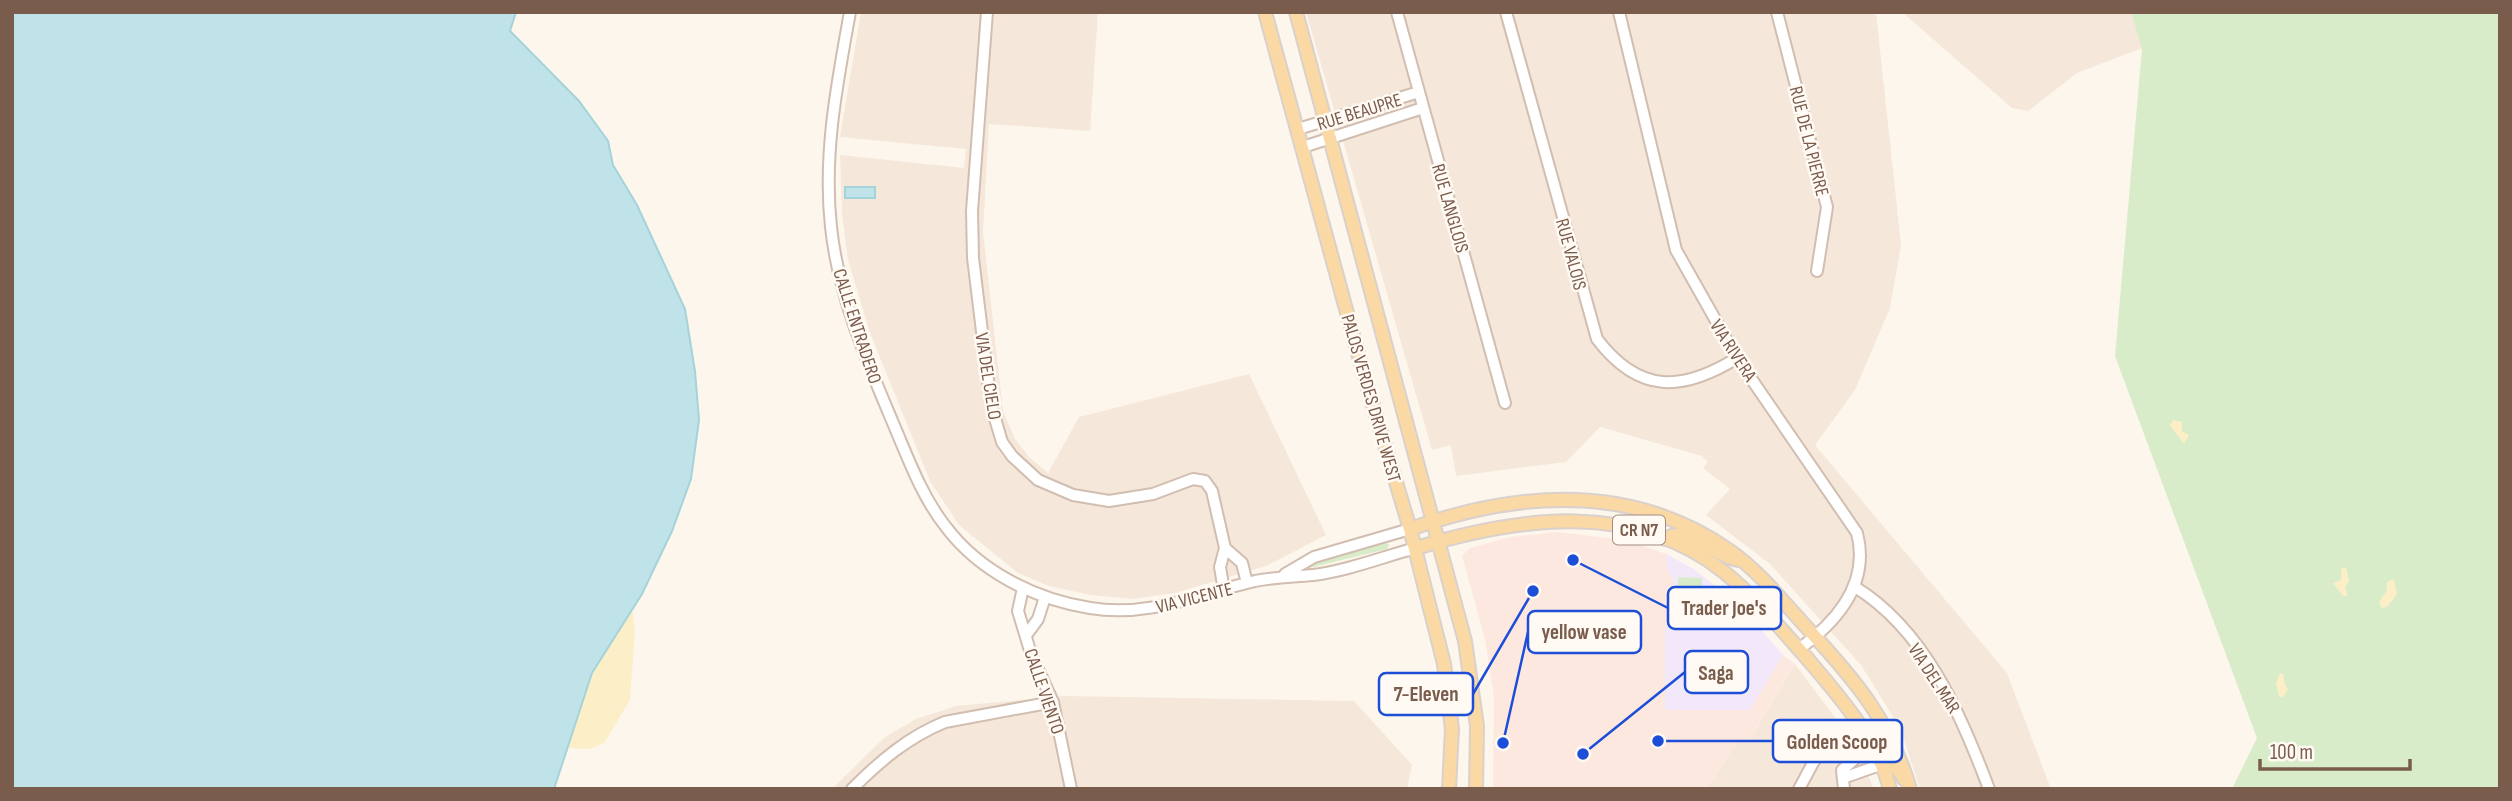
<svg xmlns="http://www.w3.org/2000/svg" width="2512" height="801" font-family="'Sofia Sans Condensed',sans-serif">
<style>
.residential{fill:#f5e8da}
.commercial{fill:#fde8e0}
.education{fill:#f3e8fa}
.green{fill:#d8ecc9}
.sand{fill:#fcefc7}
.water{fill:#bfe3e8;stroke:#a5d3da;stroke-width:2}
.lines{fill:none;stroke-linecap:round;stroke-linejoin:round}
.minor-casing{stroke:#d1beb0;stroke-width:14}
.major-casing{stroke:#dad1cd;stroke-width:16}
.minor{stroke:#fff;stroke-width:10}
.major{stroke:#fbd9a5;stroke-width:12}
.labels{text-anchor:middle;stroke-width:5;stroke-linejoin:round;paint-order:stroke}
.shield{fill:#fffaf3;stroke:#a28b7f;stroke-width:2}
.shield-label{font-size:18px;font-weight:bold;fill:#7a5c4d}
.street-label{font-size:19px;fill:#7a5c4d;stroke:#fffaf3}
.leader{fill:none;stroke:#1d4ed8;stroke-width:2.5}
.callout-dot{fill:#1d4ed8;stroke:#fffaf3;stroke-width:2.5}
.callout{fill:#fffaf3;stroke:#1d4ed8;stroke-width:2.5}
.callout-label{font-size:21px;text-anchor:middle;font-weight:bold;fill:#7a5c4d}
</style>
<rect width="100%" height="100%" fill="#fdf6ec"/>
<path class="residential" d="M861 12H1098L1090 131 989 124 983 232 1003 411 1015 439 1030 458 1048 473 1079 417 1249 374 1326 535 1266 566 1175 593 1133 599 1090 595 1049 586 1018 573 959 525 930 481 870 333 848 260 842 214 840 155 964 168 966 149 840 137Z
M1306 12H1876L1901 245 1890 308 1855 390 1815 445 2007 673 2051 789H1920L1900 728 1861 665 1770 564 1706 515 1730 489 1703 468 1708 462 1702 456 1600 427 1566 462 1456 476 1451 445 1432 450Z
M1902 12H2131L2142 48 2077 73 2028 111 2012 108Z
M1795 664 1854 743 1874 789H1703L1714 778 1739 738 1748 742Z
M1064 696 1354 701 1412 765 1407 789H832L885 737 916 719 956 706Z"/>
<path class="commercial" d="M1557 532 1625 540 1666 554 1667 569 1673 580V616L1665 626V710H1749L1783 655 1795 664 1747 743 1739 738 1714 778 1703 789H1493L1494 698 1485 639 1462 556 1470 548 1510 537Z"/>
<path class="education" d="M1666 554 1694 569 1720 590 1745 611 1783 655 1750 710H1665V626L1673 614V580L1667 569Z"/>
<path class="green" d="M2131 12H2500V789H2232L2257 738 2115 356 2142 49Z
M1384 541 1389 545 1387 549 1301 570 1321 559Z
M1678 577 1702 578V621L1678 620Z"/>
<path class="sand" d="M2173 420 2182 422V431L2189 435 2184 444 2170 425Z
M2346 567 2349 581 2345 588 2348 595 2344 597 2333 583 2341 580V569Z
M2394 579 2397 594 2387 607 2382 608 2379 602 2387 590V582Z
M632 609 635 630 630 700 604 743 590 749 567 748 592 673Z
M2280 673 2283 674 2285 685 2288 689 2283 698 2279 696 2276 684Z"/>
<path class="water" d="M12 12H516L510 31 579 101 608 141 613 165 637 205 685 309 695 371 699 420 691 479 672 531 642 594 592 673 554 789H12Z
M845 187H875V198H845Z"/>
<g class="lines">
<defs>
<path id="minor" d="M850 12C837 84 823 154 831 227 838 295 867 361 893 423 908 458 922 497 946 527 980 572 1035 599 1090 608 1149 618 1199 594 1255 581 1275 577 1293 577 1313 575 1347 571 1382 557 1416 548
M987 12 972 211 973 258 991 405 1002 442 1012 456 1038 480 1073 495 1109 501 1153 494 1193 479 1205 481 1212 491 1225 548 1220 567 1224 591
M1397 12 1505 403
M1506 12 1597 339C1639 394 1682 392 1737 358
M1619 12 1676 250 1737 358 1857 533C1870 583 1838 621 1799 649
M1777 12 1827 207 1817 271
M1298 129 1419 92
M1303 147 1423 108
M1225 548 1242 563 1247 583
M1285 574 1314 557 1410 529
M1855 587C1925 630 1961 714 1989 789
M1023 588 1018 611 1031 654 1053 702 1071 789
M1027 634 1038 619 1045 597
M1843 778 1880 765
M852 789C880 761 908 737 945 722L1053 702
M1799 789 1814 761 1825 749
M1844 789 1842 770 1865 750"/>
<path id="major" d="M1265 12 1362 368 1410 529 1444 664 1452 729 1449 789
M1296 12 1465 641 1477 726 1476 789
M1410 529C1518 491 1632 482 1730 551 1760 572 1784 603 1809 630 1856 681 1890 721 1910 789
M1665 539C1688 523 1716 559 1741 560
M1416 548C1518 517 1634 500 1724 572 1755 597 1779 627 1805 656 1838 695 1877 738 1890 789
M1858 755C1876 756 1896 762 1904 779"/>
</defs>
<use href="#minor" class="minor-casing"/>
<use href="#major" class="major-casing"/>
<use href="#minor" class="minor"/>
<use href="#major" class="major"/>
</g>
<g class="labels">
<rect class="shield" x="1613" y="515.5" width="52" height="29" rx="5"/>
<g class="shield-label">
<text x="1639" y="536">CR N7</text>
</g>
<g class="street-label">
<text transform="translate(1359 111) rotate(-17)" y="7">RUE BEAUPRE</text>
<text transform="translate(1810 141) rotate(76)" y="7">RUE DE LA PIERRE</text>
<text transform="translate(1451 208) rotate(74)" y="7">RUE LANGLOIS</text>
<text transform="translate(1572 254) rotate(75)" y="7">RUE VALOIS</text>
<text transform="translate(858 326) rotate(72)" y="7">CALLE ENTRADERO</text>
<text transform="translate(1734 350) rotate(57)" y="7">VIA RIVERA</text>
<text transform="translate(989 376) rotate(81)" y="7">VIA DEL CIELO</text>
<text transform="translate(1372 398) rotate(74)" y="7">PALOS VERDES DRIVE WEST</text>
<text transform="translate(1194 597) rotate(-14)" y="7">VIA VICENTE</text>
<text transform="translate(1935 678) rotate(57)" y="7">VIA DEL MAR</text>
<text transform="translate(1045 691) rotate(71)" y="7">CALLE VIENTO</text>
</g>
</g>
<path class="leader" d="M1573 560L1668 608M1503 743L1528 632M1583 754L1685 672M1533 591L1473 694M1658 741L1773 741"/>
<g class="callout-dot">
<circle cx="1573" cy="560" r="7"/>
<circle cx="1503" cy="743" r="7"/>
<circle cx="1583" cy="754" r="7"/>
<circle cx="1533" cy="591" r="7"/>
<circle cx="1658" cy="741" r="7"/>
</g>
<g class="callout">
<rect x="1668" y="587" width="113" height="42" rx="7"/>
<rect x="1528" y="611" width="113" height="42" rx="7"/>
<rect x="1685" y="651" width="63" height="42" rx="7"/>
<rect x="1379" y="673" width="94" height="42" rx="7"/>
<rect x="1773" y="720" width="129" height="42" rx="7"/>
</g>
<g class="callout-label">
<text x="1724" y="615">Trader Joe's</text>
<text x="1584" y="639">yellow vase</text>
<text x="1716" y="680">Saga</text>
<text x="1426" y="701">7-Eleven</text>
<text x="1837" y="749">Golden Scoop</text>
</g>
<rect width="2512" height="801" fill="none" stroke="#7a5c4d" stroke-width="28"/>
<path d="M2260 759v10h150v-10" fill="none" stroke="#7a5c4d" stroke-width="3.5"/>
<text x="2270" y="759" font-size="21" fill="#7a5c4d" stroke="#fffaf3" stroke-width="5" paint-order="stroke">100 m</text>
</svg>
